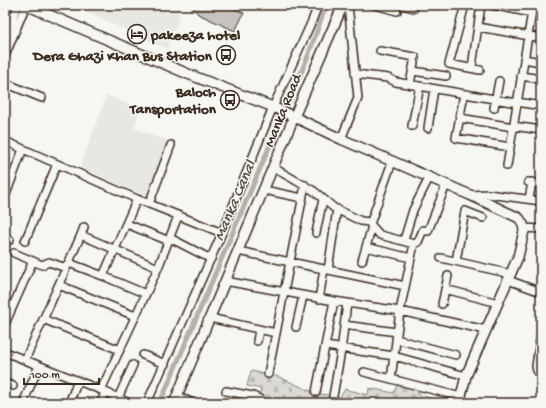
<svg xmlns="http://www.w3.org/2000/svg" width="546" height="408" font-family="'Gochi Hand',sans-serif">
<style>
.built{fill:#e8e7e2}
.cemetery{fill:url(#cemetery-stones);stroke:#8a8278}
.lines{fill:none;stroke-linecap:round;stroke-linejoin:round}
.canal{stroke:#b6b0a9;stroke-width:5}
.building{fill:#c8c3be;stroke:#3b2a1e}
.minor-casing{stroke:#3b2a1e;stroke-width:10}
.major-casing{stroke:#3b2a1e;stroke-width:12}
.minor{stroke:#f6f6f2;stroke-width:7}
.major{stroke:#f6f6f2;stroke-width:9}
.labels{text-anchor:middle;stroke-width:3;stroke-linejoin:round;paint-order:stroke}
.poi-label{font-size:15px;font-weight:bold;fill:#3b2a1e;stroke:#f6f6f2;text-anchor:end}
.street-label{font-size:15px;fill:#3b2a1e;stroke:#f6f6f2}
.water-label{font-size:16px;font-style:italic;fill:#605248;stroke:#f6f6f2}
</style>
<defs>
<pattern id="cemetery-stones" width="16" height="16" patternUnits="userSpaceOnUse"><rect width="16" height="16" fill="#dad9d3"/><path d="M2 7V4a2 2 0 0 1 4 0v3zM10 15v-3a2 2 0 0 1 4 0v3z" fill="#bcbab5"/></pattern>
</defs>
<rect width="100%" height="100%" fill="#f6f6f2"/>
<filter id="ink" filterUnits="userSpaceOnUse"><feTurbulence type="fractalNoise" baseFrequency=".025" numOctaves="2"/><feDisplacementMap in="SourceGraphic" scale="8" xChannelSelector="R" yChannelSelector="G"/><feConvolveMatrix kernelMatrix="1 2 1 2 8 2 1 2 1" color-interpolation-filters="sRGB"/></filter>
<g filter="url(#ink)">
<path class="built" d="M88 5H183L167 49 85 11Z
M107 95 140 109 134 128 168 141 147 197 80 167Z"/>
<path class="cemetery" d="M251 371 279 377 315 393 340 397 345 389 368 395 369 388 394 393 398 383 419 386 418 394 444 403H283L259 397 261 389 247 386Z"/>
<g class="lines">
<path class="canal" d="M160 403 308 56 326 5"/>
</g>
<path class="building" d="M191 5H232L231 7 244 13 235 31 198 14Z
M392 5H419L417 12 415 13 393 7Z"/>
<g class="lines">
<defs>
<path id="minor" d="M375 5 397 11
M465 5 449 64 480 70
M492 5 532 13
M478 27 541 38
M5 39 18 5
M380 51 415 57 410 84
M5 56 26 5
M524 59 541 62
M472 67 481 5
M413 71 446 76
M355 74 388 78 396 82 517 103
M521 76 541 79
M5 83 42 98
M464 94 456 138 510 147
M517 102 541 106
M494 108 499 81
M460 118 513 127
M412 126 420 86
M513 126 541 130
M428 128 434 89
M341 139 358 98 348 5
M5 141 137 199 222 233
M392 162 370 224 380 235 414 244
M507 166 533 5
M274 168 314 191 334 208 361 221 369 222
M528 182 541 184
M264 190 302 198
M470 195 488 194 541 201
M5 197 23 149
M529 199 532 182
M149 204 171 145
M127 224 169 241
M524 228 541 229
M316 233 323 199
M81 235 84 227
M5 238 10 240
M170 238 211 259
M404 240 413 210 429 178
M25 241 57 164
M366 247 411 258
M238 251 405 286
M14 253 42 265 49 262 66 268
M441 258 511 274
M362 261 372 226
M456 261 465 211 483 218
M69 263 103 276 146 294
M328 270 337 209
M103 276 137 199
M508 280 541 292
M225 281 334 301 400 311 486 330
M59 285 135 316
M445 289 498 303
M319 299 324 269
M442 304 448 276
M210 318 276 333
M43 319 120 350
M5 324 33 261
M344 325 397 332
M296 327 303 296
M541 334 536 366 537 371 541 373
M396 339 456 355
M257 341 259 330
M325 346 394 356 466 376
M5 352 101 390 129 403
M143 355 165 364
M25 360 81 235 158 268
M364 372 461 397
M268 374 305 185
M391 379 400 311 414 244 418 242 423 230 428 231 446 185
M5 383 13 386
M101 390 158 268 178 216
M226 391 253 396 261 400
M316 392 334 301
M177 395 192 403
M333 396 341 351 347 303
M118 398 133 365
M23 403 39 366
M69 403 78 381
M101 403 105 392
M147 403 222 233 273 107 312 21 318 5"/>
<path id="major" d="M26 5 188 74 273 107 341 139 470 195 519 218 523 224 524 231 518 257 466 376 461 396 462 403
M174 403 294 117 343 5"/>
</defs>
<use href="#minor" class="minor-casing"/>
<use href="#major" class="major-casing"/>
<use href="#minor" class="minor"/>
<use href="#major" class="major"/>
</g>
</g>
<defs>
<symbol id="hotel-ring" viewBox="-11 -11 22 22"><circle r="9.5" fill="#f6f6f2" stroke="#3b2a1e" stroke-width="1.5"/><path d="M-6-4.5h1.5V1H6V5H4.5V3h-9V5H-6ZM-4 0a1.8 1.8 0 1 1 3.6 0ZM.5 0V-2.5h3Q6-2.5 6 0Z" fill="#3b2a1e"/></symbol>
<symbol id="bus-ring" viewBox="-11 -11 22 22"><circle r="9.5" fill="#f6f6f2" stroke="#3b2a1e" stroke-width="1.5"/><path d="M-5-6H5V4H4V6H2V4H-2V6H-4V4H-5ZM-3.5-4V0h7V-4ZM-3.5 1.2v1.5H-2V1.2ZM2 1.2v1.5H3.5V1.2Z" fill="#3b2a1e"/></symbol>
</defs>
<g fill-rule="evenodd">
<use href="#hotel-ring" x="126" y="23" width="22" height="22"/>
<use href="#bus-ring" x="215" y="44" width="22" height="22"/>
<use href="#bus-ring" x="219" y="89" width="22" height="22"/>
</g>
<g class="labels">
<g class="poi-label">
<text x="151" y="39" text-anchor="start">pakeeza hotel</text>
<text x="212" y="60">Dera Ghazi Khan Bus Station</text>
<text x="216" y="96">Baloch<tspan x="216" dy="17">Tansportation</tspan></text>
</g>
<g class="street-label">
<text transform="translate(282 110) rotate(-68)" y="5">Manka Road</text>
</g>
<g class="water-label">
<text transform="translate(233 200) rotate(-67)" y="6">Manka Canal</text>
</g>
</g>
<rect width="546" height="408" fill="none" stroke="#f6f6f2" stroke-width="20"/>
<rect x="10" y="10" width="526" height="388" fill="none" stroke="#3b2a1e" stroke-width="1.5" filter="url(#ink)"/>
<path d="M24 378v6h75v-6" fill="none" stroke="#3b2a1e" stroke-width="2"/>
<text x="30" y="378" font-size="12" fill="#3b2a1e" stroke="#f6f6f2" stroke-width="3" paint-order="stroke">100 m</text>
</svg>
